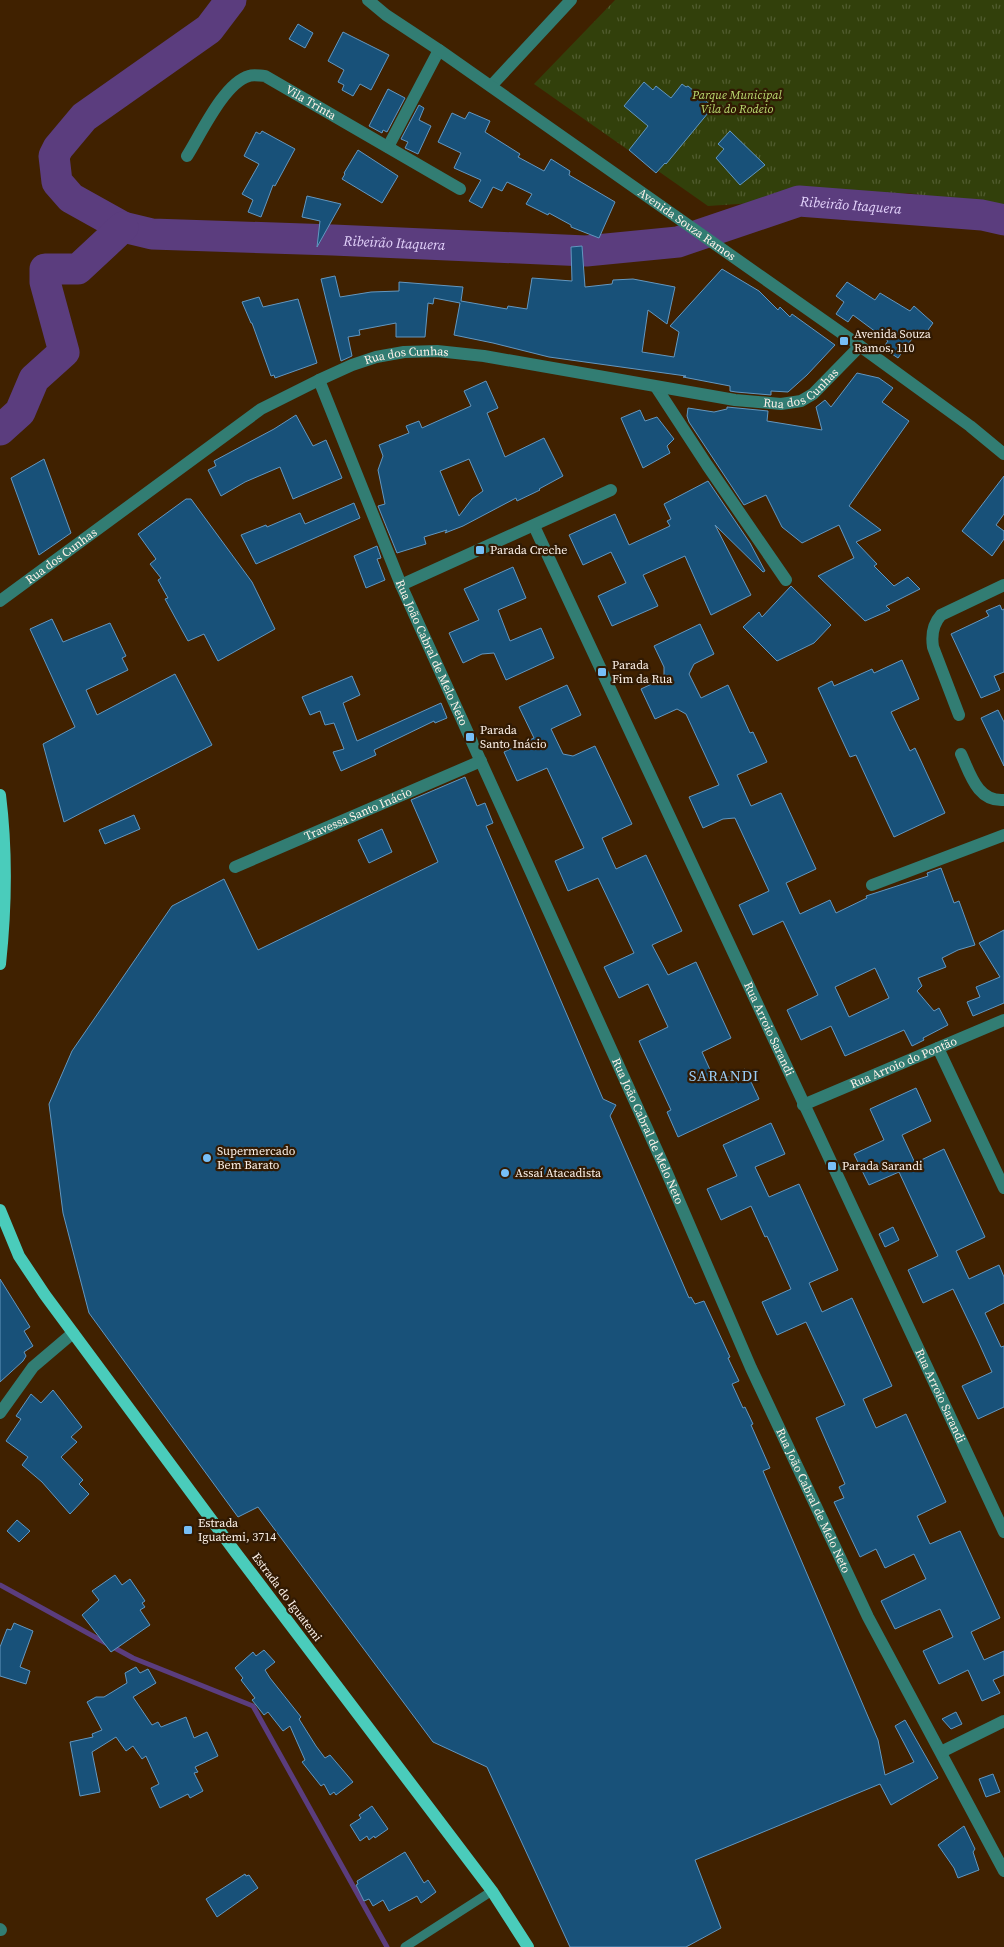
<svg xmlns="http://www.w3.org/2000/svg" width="1004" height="1947" font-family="'Source Serif 4',serif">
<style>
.park{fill:url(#park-tufts)}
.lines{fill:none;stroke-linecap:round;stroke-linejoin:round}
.stream{stroke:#5b3d7e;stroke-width:5}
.river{stroke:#5b3d7e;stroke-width:31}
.building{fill:#185179;stroke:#6297c0;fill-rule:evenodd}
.service{stroke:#327d73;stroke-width:9}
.minor{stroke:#327d73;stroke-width:12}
.tertiary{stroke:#327d73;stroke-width:12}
.primary{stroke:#4accbb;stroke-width:12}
.poi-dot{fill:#77bff7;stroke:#311a03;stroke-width:2}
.labels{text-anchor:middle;stroke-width:4.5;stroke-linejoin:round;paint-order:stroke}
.park-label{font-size:12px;font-style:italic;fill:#bcdd72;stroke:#311a03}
.street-label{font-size:12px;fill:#fdf2e9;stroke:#311a03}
.poi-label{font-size:12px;fill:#fdf2e9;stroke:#311a03;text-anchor:start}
.water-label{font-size:14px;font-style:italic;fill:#e4d4fc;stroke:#311a03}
.quarter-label{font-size:15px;letter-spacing:1px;fill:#9bcff9;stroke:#311a03}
</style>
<defs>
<pattern id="park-tufts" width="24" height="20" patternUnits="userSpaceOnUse" patternTransform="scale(1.25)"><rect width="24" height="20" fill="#32400b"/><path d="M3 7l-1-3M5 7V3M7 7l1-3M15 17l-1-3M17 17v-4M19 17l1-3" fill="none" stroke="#515c2f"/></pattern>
</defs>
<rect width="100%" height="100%" fill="#402100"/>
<path class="park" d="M615 0H1004V209L908 193 708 206 534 84Z"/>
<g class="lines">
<path class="stream" d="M0 1585 133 1658 253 1706 387 1947"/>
<g class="river">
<path id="s1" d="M231 0 209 29 84 117 58 148 54 156 57 182 71 198 123 227 152 234 333 240 586 251 678 242 799 201 982 215 1004 220"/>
<path d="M0 430 20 412 34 379 64 352 45 282V269H78L123 227"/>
</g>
</g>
<path class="building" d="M298 24 313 33 305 48 289 39Z
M343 32 389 55 371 90 360 84 353 96 342 90 344 85 338 82 344 70 328 61Z
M644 82 653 90 656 86 671 98 682 84 686 87 688 86 713 107 666 164 665 163 656 173 629 150 648 126 624 106Z
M388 89 405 98 387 132 383 130 382 133 369 126Z
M419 105 424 108 419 120 431 126 418 154 405 148 408 142 401 139Z
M469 112 490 121 485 132 520 154 518 157 544 171 551 159 570 171 569 175 615 202 599 238 571 227V225L549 213 548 215 526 204 532 194 507 182 502 191 493 187 482 208 469 201 481 180 454 168 461 153 438 142 452 113 465 119Z
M262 131 295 149 275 186 273 185 261 217 248 212 253 200 242 194 259 164 244 156 256 132 260 134Z
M730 131 765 165 740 185 716 158 724 149 718 144Z
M358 150 398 176 382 203 342 179 345 174 344 173Z
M307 196 341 204 317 247 320 221 302 217Z
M582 246 585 287 612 284 613 280 633 279 675 287 667 324 648 310 642 352 674 357 679 332 670 326 722 269 759 291 778 310 780 307 790 317 792 314 835 345 807 375 788 392 771 391V395L736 392 730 391V386L683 377 686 376 549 357 493 343 454 335 460 303 434 298 433 304 428 303 425 337H396V323L359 330 360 335 348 337 352 356 341 361 321 279 335 276 340 297 371 292 399 291V282L463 287 461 301 507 309 508 306 527 309 532 278 572 281 571 247Z
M847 282 875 300 880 293 910 311 914 306 933 323 923 337 917 332 898 358 883 348 888 341 853 315 848 322 836 314 844 302 836 296Z
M259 297 263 307 298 299 317 363 275 378 274 375 271 376 252 323H251L242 302Z
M857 373 879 378 893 388 882 402 909 421 849 506 881 530 856 542 877 564 874 566 894 586 908 577 920 589 886 606 890 610 865 621 818 576 854 558 839 525 802 543 782 527 766 495 744 505 689 422 687 416 688 408 714 412 727 409V407L768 411 767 421 822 430 816 407 825 400 831 407Z
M486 381 498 408 487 413 505 457 544 438 563 476 539 489 540 490 517 501 516 498 463 526 445 533 447 530 424 537 426 544 397 553 378 506 385 504 378 470 383 456 379 445 409 433 406 426 419 421 422 428 471 406 464 391ZM469 459 483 491 472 499 459 516 440 471Z
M640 410 645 421 657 417 674 439 667 446 670 453 643 468 621 418Z
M296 415 313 446 326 440 342 478 293 499 280 467 245 482 221 496 208 470 216 466 214 461 274 429Z
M44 459 71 533 39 555 11 478Z
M1004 476V514L996 525 1004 531V539L992 556 962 531Z
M708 481 750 543 765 571 763 572 715 525 751 595 711 615 685 556 643 575 658 606 612 626 598 596 626 583 611 552 583 565 569 535 615 514 629 545 670 526 667 521 671 519 664 504Z
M186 499H191L252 582 275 629 218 661 204 634 188 641 165 599 168 598 158 580 161 578 150 564 156 559 138 534Z
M354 503 360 518 256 564 241 535 266 525 267 527 300 513 305 524Z
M377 546 381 558 377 559 385 580 366 588 354 556Z
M513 567 526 598 498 610 510 641 541 628 554 658 506 680 494 653 482 654 463 663 449 633 479 620 464 589Z
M791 586 831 625 814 643 777 661 743 627 759 612 762 617Z
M1000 605 1002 610 1004 609V672L994 676 1000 690 981 698 951 634 989 616 986 611Z
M52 619 63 642 110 623 126 656 122 658 128 670 86 690 97 715 175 674 212 745 64 822 43 744 75 727 30 629Z
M700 624 714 654 694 664 689 674 701 698 728 685 750 733 753 732 767 762 737 775 751 806 781 793 816 869 786 883 800 914 830 900 836 913 867 898 866 896 928 876 927 873 941 868 954 903 959 901 975 945 958 950 942 958 946 967 918 978 922 986 917 991 934 1011 939 1008 948 1025 923 1038 924 1040 912 1046 904 1030 845 1056 831 1026 801 1040 787 1010 818 995 783 921 753 935 739 905 769 891 735 818 723 819 703 828 689 797 719 785 686 714 677 709 655 719 641 689 664 678V667L654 646ZM875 968 889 998 849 1017 835 987Z
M902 660 919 699 891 712 910 751 915 748 945 813 894 837 856 755 850 757 818 688 832 681 834 686 872 669 874 673Z
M352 676 360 695 343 703 357 741 441 703 447 718 435 723 434 721 374 750 376 755 341 771 333 752 344 749 334 723 325 725 320 711 310 715 302 697Z
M567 685 581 715 551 729 563 754 573 756 595 746 632 824 602 838 616 869 646 855 682 931 652 945 668 975 696 962 731 1038 702 1052 716 1083 745 1069 759 1099 678 1137 667 1112 671 1110 639 1041 668 1027 648 984 619 998 604 967 634 953 598 878 568 891 555 861 584 848 547 768 517 781 504 752 534 738 519 707Z
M998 710 1004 722V766L981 718Z
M465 777 477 806 485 803 493 823 486 826 603 1099 616 1105 610 1116 689 1298 691 1297 695 1304 704 1301 730 1357 728 1358 739 1381 732 1384 743 1408 745 1407 753 1424 751 1425 770 1468 763 1471 878 1740 885 1775 914 1762 895 1726 905 1720 938 1778 891 1805 880 1784 695 1860 721 1928 686 1947H570L487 1767 433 1742 258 1507 238 1517 89 1313 63 1213 49 1104 72 1051 172 906 224 879 258 950 438 862 411 800Z
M134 815 140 829 105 844 99 830Z
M382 829 392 852 369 863 358 840Z
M1004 930V1003L973 1016 967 1002 980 997 976 987 1000 977 979 943Z
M916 1088 931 1121 902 1135 915 1163 944 1149 985 1237 956 1251 969 1279 999 1265 1004 1277V1303L985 1313 1001 1347 1004 1346V1407L978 1419 962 1386 992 1372 978 1341 953 1289 923 1303 908 1270 938 1256 899 1172 869 1185 854 1154 884 1140 870 1109Z
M771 1123 785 1154 755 1167 769 1197 799 1184 838 1270 809 1283 822 1312 852 1298 892 1386 863 1399 876 1428 906 1414 946 1502 917 1516 930 1544 960 1531 1000 1618 971 1632 984 1660 1004 1651V1675L993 1680 1000 1693 982 1701 968 1670 939 1684 923 1651 953 1637 940 1609 895 1629 881 1601 926 1579 914 1554 885 1568 876 1549 860 1557 834 1502 844 1498 839 1487 845 1484 816 1418 845 1405 806 1322 777 1335 762 1302 791 1289 767 1236 765 1237 751 1206 721 1220 707 1189 737 1176 723 1145Z
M893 1227 899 1240 885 1247 879 1234Z
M0 1279 30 1327 24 1331 33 1346 24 1352 26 1356 23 1361 0 1382Z
M53 1390 82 1427 71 1437 77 1442 61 1457 83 1480 79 1484 89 1494 70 1514 42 1482 22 1465 28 1457 6 1441 21 1419 16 1416 31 1394 41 1403Z
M17 1520 30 1531 19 1542 7 1531Z
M115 1575 122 1585 130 1579 145 1601 142 1603 145 1607 140 1610 150 1625 111 1652 82 1615 99 1600 92 1591Z
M14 1623 33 1631 20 1667 30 1671 26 1684 0 1676V1647L7 1629 11 1630Z
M264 1650 275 1662 265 1670 270 1678 301 1717 299 1719 316 1746 325 1758 330 1755 353 1782 336 1795 334 1792 330 1795 324 1784 321 1786 302 1762 305 1760 290 1726 283 1731 268 1712 264 1715 252 1700 255 1698 241 1680 243 1678 235 1668 253 1652 256 1656Z
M136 1667 140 1673 148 1669 156 1683 133 1697 152 1725 158 1722 161 1727 186 1717 194 1738 207 1732 218 1756 195 1767 198 1772 194 1773 203 1791 190 1798 188 1794 160 1808 151 1788 159 1784 146 1756 142 1759 133 1746 126 1751 116 1737 92 1752 100 1792 80 1796 70 1742 93 1737 92 1734 102 1730 87 1702 96 1697H104L127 1683 125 1673Z
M956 1712 962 1724 951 1729 942 1719Z
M993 1774 1000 1792 986 1797 979 1779Z
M372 1806 388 1829 375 1838 374 1836 369 1840 367 1836 360 1841 350 1825 361 1818 359 1815Z
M964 1826 975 1849 973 1852 979 1870 958 1878 954 1868 938 1845Z
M405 1852 424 1883 428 1880 436 1892 421 1903 417 1896 389 1911 383 1900 373 1906 369 1899 364 1901 356 1885 358 1884 357 1881Z
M245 1874 246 1876 249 1875 258 1888 217 1917 206 1899Z"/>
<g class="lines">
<path class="service" d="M405 1947 492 1891"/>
<g class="minor">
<path d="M491 86 571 0"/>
<path d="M388 147 439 50"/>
<path id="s2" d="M187 156C201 134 224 83 249 76 254 74 260 76 265 76L460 189"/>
<path id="s3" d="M319 380 401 585 664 1166 751 1368 868 1617 1004 1871"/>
<path d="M656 387 707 465 786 580"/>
<path id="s4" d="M534 526 1004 1532"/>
<path d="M401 585 611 490"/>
<path id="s5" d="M0 601 261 409 319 380 352 365 376 357 404 352 437 351 484 356 735 400 781 404 801 401 813 394 860 346"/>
<path d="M959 715 933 647C931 634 933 624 941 615L1004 585"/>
<path d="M961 754C970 773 977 802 1004 800"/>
<path id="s6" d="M235 867 481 761"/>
<path d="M872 885 1004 835"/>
<path d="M938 1048 1004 1188"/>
<path id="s7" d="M803 1105 1004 1020"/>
<path d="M0 1413 33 1367 73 1333"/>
<path d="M941 1752 1004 1721"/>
<path d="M0 1929 1 1930"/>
</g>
<path class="tertiary" id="s8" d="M368 0 386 15 439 50 860 346 970 426 1004 454"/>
<path class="primary" d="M0 795C7 851 6 908 0 964
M0 1210 19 1256 45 1295 236 1553 492 1891 528 1947"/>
</g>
<g class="poi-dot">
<rect x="839" y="336" width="10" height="10" rx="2.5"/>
<rect x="475" y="545" width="10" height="10" rx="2.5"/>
<rect x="597" y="667" width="10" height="10" rx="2.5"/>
<rect x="465" y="732" width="10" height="10" rx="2.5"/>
<circle cx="207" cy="1158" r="5"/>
<rect x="827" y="1161" width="10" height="10" rx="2.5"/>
<circle cx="505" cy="1173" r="5"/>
<rect x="183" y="1525" width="10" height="10" rx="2.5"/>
</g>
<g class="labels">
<g class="park-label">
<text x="737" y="99">Parque Municipal<tspan x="737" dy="14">Vila do Rodeio</tspan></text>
</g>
<g class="street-label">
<text dy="4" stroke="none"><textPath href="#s2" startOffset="172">Vila Trinta</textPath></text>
<text dy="4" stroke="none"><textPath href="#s8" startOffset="390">Avenida Souza Ramos</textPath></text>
<text dy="4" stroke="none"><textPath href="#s5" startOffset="481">Rua dos Cunhas</textPath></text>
<text dy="4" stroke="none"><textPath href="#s5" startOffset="885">Rua dos Cunhas</textPath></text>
<text dy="4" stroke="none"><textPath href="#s5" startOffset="76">Rua dos Cunhas</textPath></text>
<text dy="4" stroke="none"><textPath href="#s3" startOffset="295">Rua João Cabral de Melo Neto</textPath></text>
<text dy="4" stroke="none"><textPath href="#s6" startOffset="134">Travessa Santo Inácio</textPath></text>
<text dy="4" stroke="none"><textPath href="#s4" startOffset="555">Rua Arroio Sarandi</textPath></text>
<text dy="4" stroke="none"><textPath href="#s7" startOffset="109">Rua Arroio do Pontão</textPath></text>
<text dy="4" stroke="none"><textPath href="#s3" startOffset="820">Rua João Cabral de Melo Neto</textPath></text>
<text dy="4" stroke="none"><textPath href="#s4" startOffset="960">Rua Arroio Sarandi</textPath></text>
<text dy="4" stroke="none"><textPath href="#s3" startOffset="1225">Rua João Cabral de Melo Neto</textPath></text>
<text transform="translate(287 1597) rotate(53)" y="4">Estrada do Iguatemi</text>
</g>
<g class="poi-label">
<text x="854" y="338">Avenida Souza<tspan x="854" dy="14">Ramos, 110</tspan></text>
<text x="490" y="554">Parada Creche</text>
<text x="612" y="669">Parada<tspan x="612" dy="14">Fim da Rua</tspan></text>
<text x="480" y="734">Parada<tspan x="480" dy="14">Santo Inácio</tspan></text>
<text x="217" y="1155">Supermercado<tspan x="217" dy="14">Bem Barato</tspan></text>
<text x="842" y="1170">Parada Sarandi</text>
<text x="515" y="1177">Assaí Atacadista</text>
<text x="198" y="1527">Estrada<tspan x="198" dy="14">Iguatemi, 3714</tspan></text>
</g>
<g class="water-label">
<text dy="5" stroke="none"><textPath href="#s1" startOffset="1082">Ribeirão Itaquera</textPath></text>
<text dy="5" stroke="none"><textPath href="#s1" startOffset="618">Ribeirão Itaquera</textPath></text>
</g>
<g class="quarter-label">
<text x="724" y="1081">SARANDI</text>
</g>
</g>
</svg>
